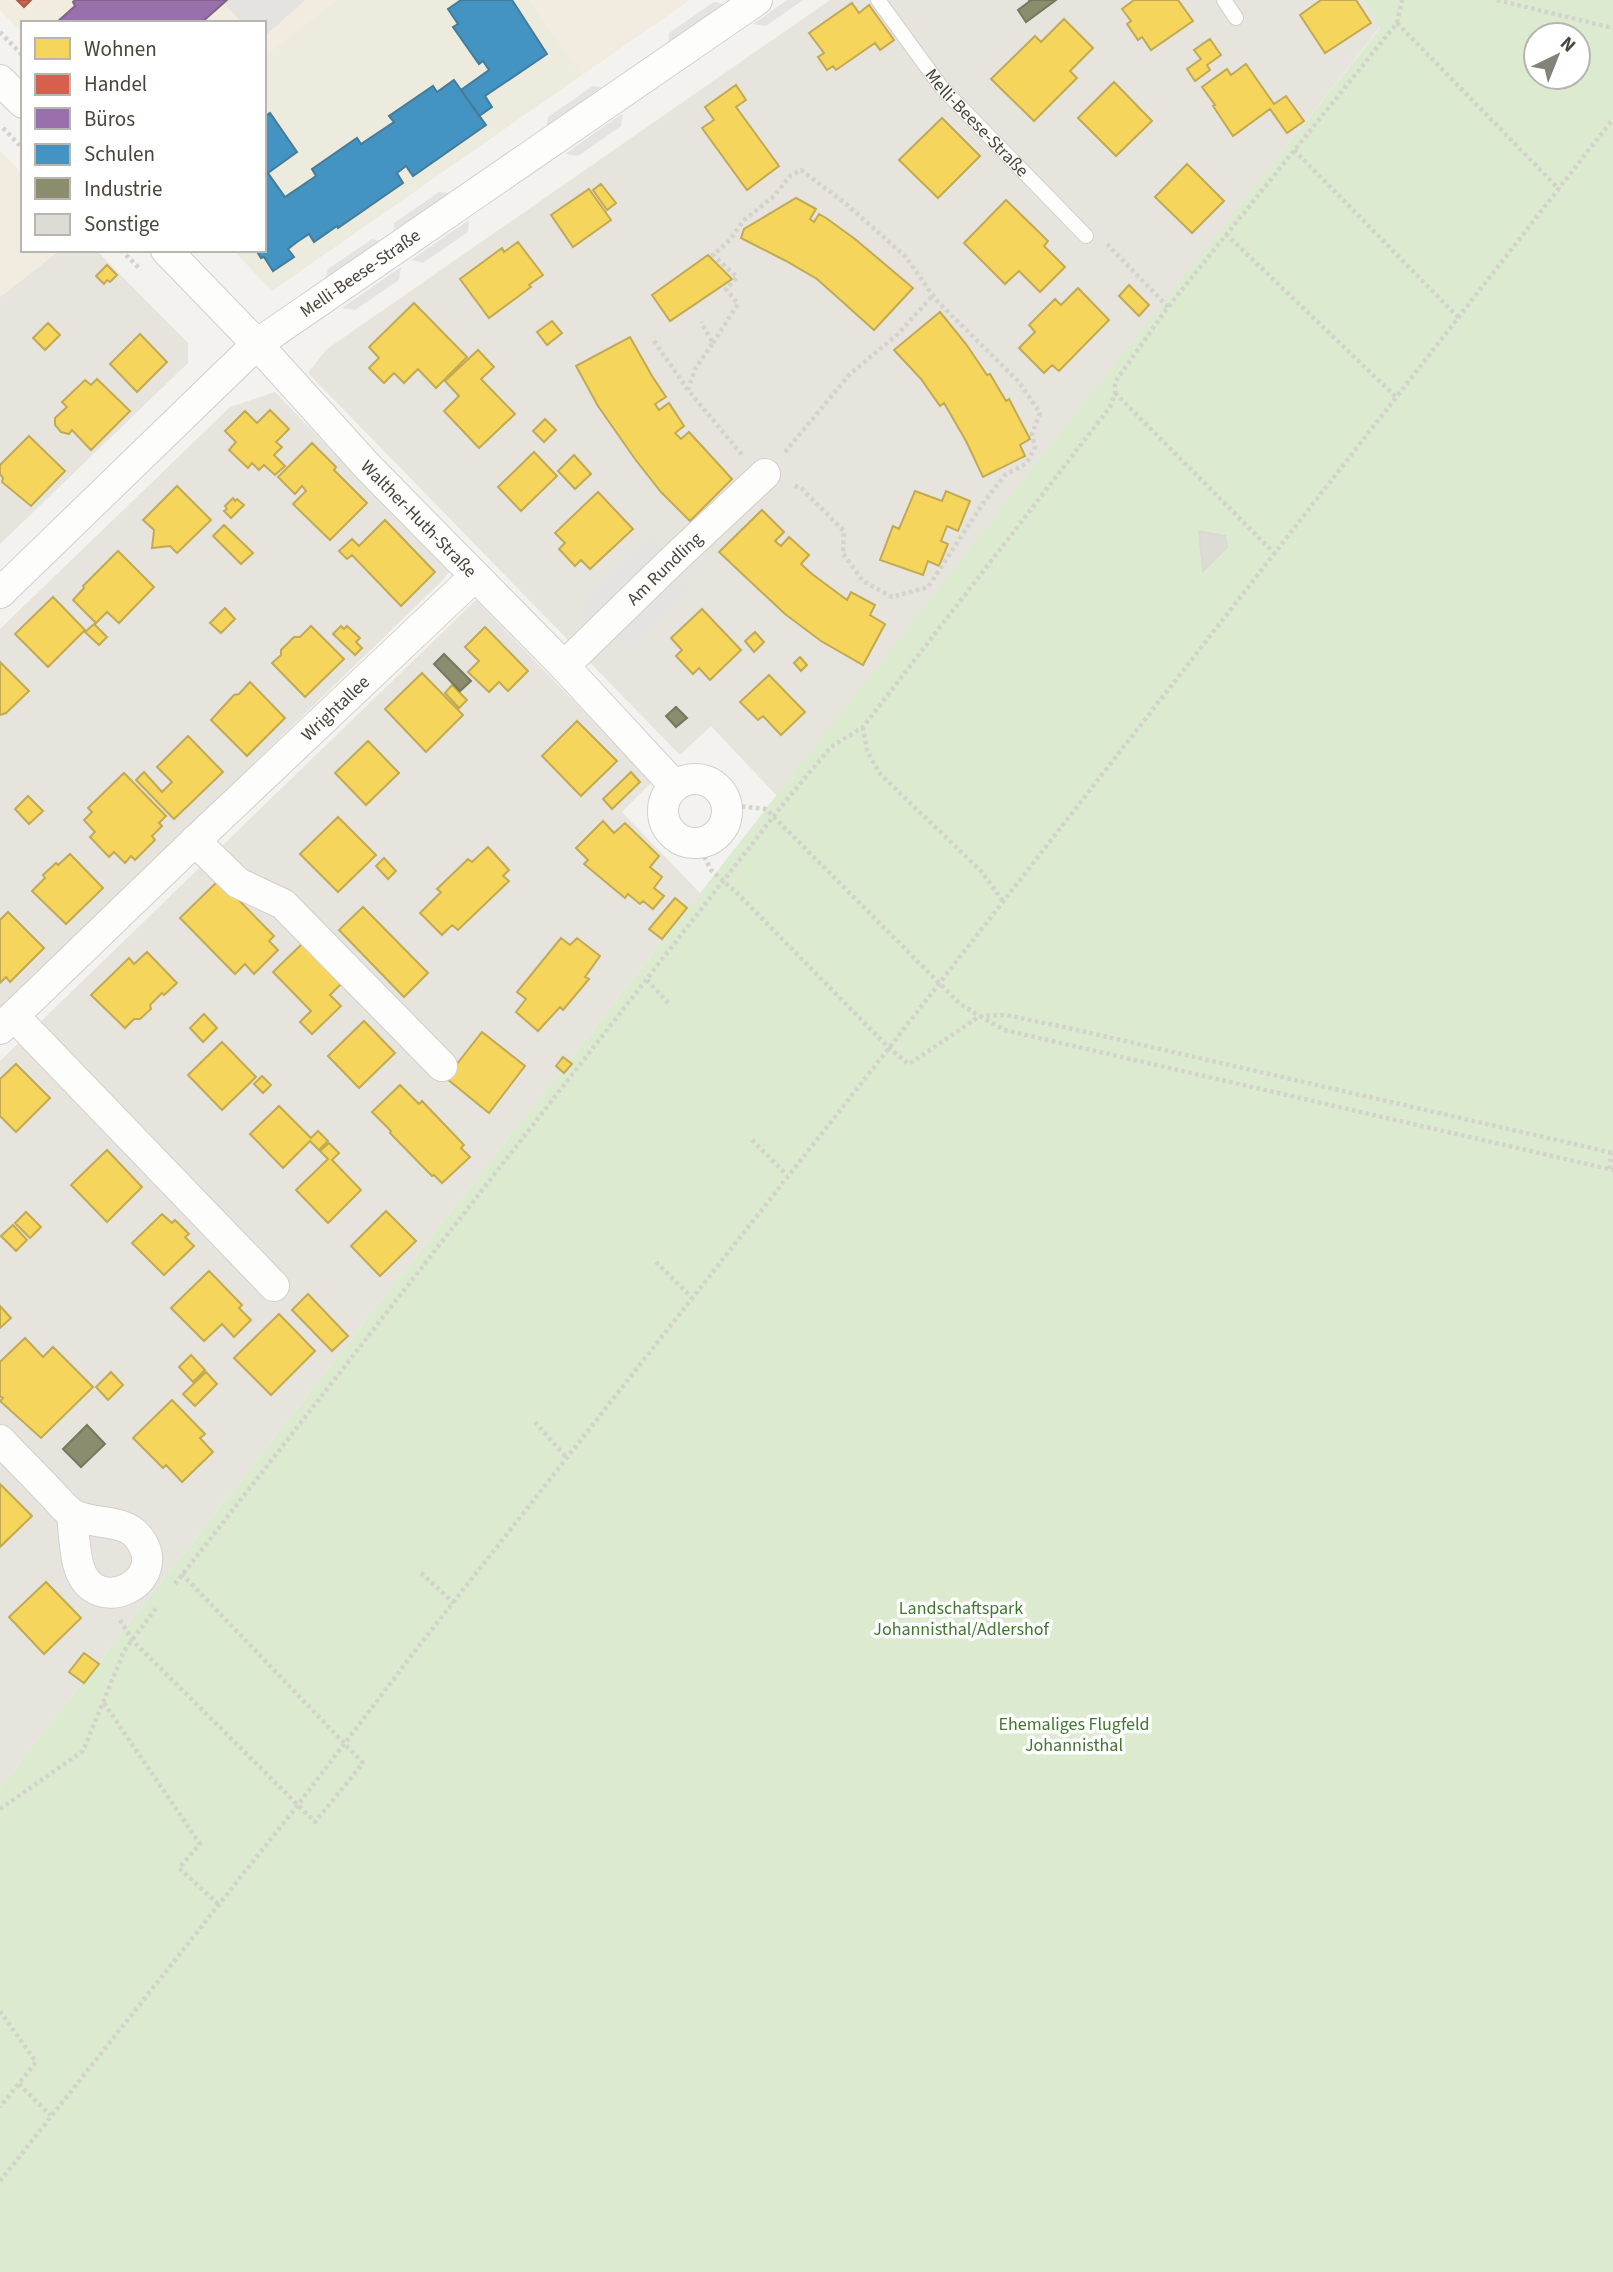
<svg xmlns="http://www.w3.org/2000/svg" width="1613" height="2272" font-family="'Source Sans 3',sans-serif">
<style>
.residential{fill:#e6e4dc}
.commercial{fill:#f1ecdf}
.education{fill:#ecebde}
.green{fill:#dcebd0;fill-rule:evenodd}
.parking{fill:#e5e3df}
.homes{fill:#f6d55c;stroke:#c2aa52;stroke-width:2}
.shops{fill:#d6604d;stroke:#ac5847;stroke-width:2}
.offices{fill:#9970ab;stroke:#816389;stroke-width:2}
.schools{fill:#4393c3;stroke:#457c9a;stroke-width:2}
.industry{fill:#8c8c6e;stroke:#78775e;stroke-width:2}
.building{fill:#dcdbd6;stroke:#dbd9d4;stroke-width:2}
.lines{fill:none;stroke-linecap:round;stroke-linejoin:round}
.service-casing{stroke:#d1d0cc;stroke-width:16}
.minor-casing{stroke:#d1d0cc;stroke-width:32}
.path{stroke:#d3d2cc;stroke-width:4.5;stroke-dasharray:3.5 3.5;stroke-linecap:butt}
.service{stroke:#fdfdfc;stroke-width:14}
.minor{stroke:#fdfdfc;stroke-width:30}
.labels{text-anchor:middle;stroke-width:7;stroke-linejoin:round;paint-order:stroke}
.street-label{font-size:18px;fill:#49453a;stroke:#fff}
.park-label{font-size:18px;fill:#407730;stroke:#fff}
</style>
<rect width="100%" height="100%" fill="#f3f2ee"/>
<path class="residential" d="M830 0H1364L1380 27 777 796 711 726 680 755 308 373 327 349Z
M60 250H96L188 343V363L0 544V297Z
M275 392 449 572 443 580 0 1009V629L230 407Z
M476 600 652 782 622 812 700 893 0 1788V1061Z"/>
<path class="commercial" d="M0 0H337L264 56V23H23V34L0 10Z
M529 0H690L582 75Z
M0 151 23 174V250H60L0 297Z"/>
<path class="education" d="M337 0H529L582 75 272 291 233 250H264V56Z"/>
<path class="green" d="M1364 0H1613V2272H0V1788L1070 420 1380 28ZM1536 35H1578V77H1536Z"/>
<path class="parking" d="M229 0H305L264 37V23H242L225 4Z
M787 0H803L766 26 753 24Z
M714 2 727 5 668 45 669 33Z
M593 86 607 88 546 129 548 117Z
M623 113 621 126 578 156 565 154Z
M439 192 453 194 394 235V223Z
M469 220 468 232 423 263 411 260Z
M372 239 384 242 324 283 328 269Z
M401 267 399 280 355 310 342 308Z
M656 537 662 557 590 625 581 602 644 539Z
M671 576 690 581 694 585 634 645 609 635Z"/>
<path class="homes" d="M1134 0H1178L1193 21 1151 50 1142 37 1138 40 1127 24 1131 21 1122 9Z
M1321 0H1356L1371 23 1325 53 1300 15Z
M852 3 859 13 869 5 894 40 880 50 875 43 836 70 833 66 827 70 818 57 824 53 809 33Z
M1064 19 1093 48 1070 71 1077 78 1034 121 991 79 1035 36 1041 42Z
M1210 39 1221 55 1207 65 1210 70 1195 81 1187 69 1201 59 1194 50Z
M1246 64 1274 104 1286 96 1304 121 1287 133 1270 109 1233 136 1213 106 1215 105 1202 87 1227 69 1231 75Z
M1114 82 1152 121 1116 156 1078 118Z
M736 85 746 100 736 107 779 166 747 190 702 128 714 120 705 107Z
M942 118 980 156 938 198 899 160Z
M1187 164 1224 201 1192 233 1155 197Z
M601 184 616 203 607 210 593 190Z
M589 189 611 220 573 247 551 215Z
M796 198 816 209 810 219 814 222 819 214 826 218 855 239 913 288 874 330 817 279 786 261 741 238 744 229Z
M1006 200 1048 241 1044 246 1065 267 1040 292 1019 271 1005 284 964 243Z
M518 242 543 275 529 285 531 287 489 318 460 279 502 248 504 252Z
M708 255 732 279 670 321 652 295Z
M107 265 117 275 110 282 107 280 104 284 96 276Z
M1129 285 1149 305 1139 316 1119 296Z
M1078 288 1109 320 1059 371 1052 365 1044 373 1019 348 1035 332 1029 325 1055 299 1061 305Z
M414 303 467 357 436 388 418 369 404 383 394 373 384 383 369 368 379 358 369 347Z
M940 312 966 344 987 375 990 374 1006 401 1009 399 1030 439 1020 445 1025 456 983 477 966 441 944 403 940 406 921 379 894 350Z
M552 321 562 333 547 345 537 332Z
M48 323 60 335 45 350 33 338Z
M140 334 167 362 137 392 110 364Z
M630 337 652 376 666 397 655 404 659 410 669 403 684 426 675 433 681 439 689 432 732 479 690 521 661 492 635 459 598 406 576 366Z
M478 350 494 367 481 379 515 414 479 448 444 411 459 396 445 381Z
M97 379 130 411 91 450 72 430 69 434 61 432 55 425V418L67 407 62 402 85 380 91 385Z
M270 410 289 429 276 442 282 447 274 455 285 466 275 475 264 465 259 470 252 463 248 468 229 450 236 442 225 431 245 411 257 423Z
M545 419 556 430 544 442 533 431Z
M29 436 65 471 31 506 2 482 3 478 0 474V465Z
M312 443 336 467 334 470 367 503 330 540 293 504 306 491 302 486 295 494 278 477Z
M534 452 557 476 521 511 498 487Z
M574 455 591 474 575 489 558 471Z
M177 486 211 520 177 553 170 546 152 548 154 530 143 520Z
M915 491 942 501 946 491 970 501 958 531 947 526 941 541 948 544 939 566 928 561 923 575 880 560 893 526 899 529Z
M598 492 633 529 590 569 581 560 575 566 559 549 565 543 555 533Z
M233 498 235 501 237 499 244 505 231 518 224 511 227 509 225 506Z
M762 510 784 532 775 541 781 546 789 537 809 555 801 564 812 574 847 600 851 592 875 605 870 615 885 624 863 665 821 641 785 614 719 552Z
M385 520 435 572 401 606 352 555 347 559 339 551 352 539 359 546Z
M224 525 253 553 241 564 213 536Z
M118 551 154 587 119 623 107 612 96 623 73 600 84 588 83 586Z
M53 597 85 630 48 667 15 634Z
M225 608 235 619 221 633 210 623Z
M702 609 741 650 710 680 699 668 693 674 676 656 682 650 671 638Z
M94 624 107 637 99 645 85 632Z
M311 626 344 659 305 697 272 663 281 655V650L294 637H300Z
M341 626 344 629 347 626 360 638 356 642 362 648 355 655 333 634Z
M485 627 528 671 508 691 499 682 489 692 468 672 479 661 465 647Z
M755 632 764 642 754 652 745 641Z
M800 657 807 665 801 671 794 663Z
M0 662 29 691 6 713 0 715Z
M422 673 463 715 426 752 385 709Z
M769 675 805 712 781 735 763 716 758 720 740 702Z
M250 682 285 718 247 756 211 720 234 695 239 694Z
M452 685 467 700 459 708 445 693Z
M577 721 617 761 581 796 542 756Z
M188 736 223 772 174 819 136 780 144 772 162 792 172 782 157 767Z
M368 741 399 773 366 805 335 773Z
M631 772 640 782 612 809 603 799Z
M124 773 166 816 159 823 162 826 152 836 155 840 135 860 131 856 125 863 114 852 109 857 90 837 95 832 84 820 92 812 88 808Z
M28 796 43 811 29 824 15 809Z
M338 817 376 855 338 892 300 854Z
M603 821 614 833 625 823 659 856 650 867 662 877 654 888 664 896 653 909 643 901 640 904 628 894 625 898 584 864 588 860 576 848Z
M488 847 509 870 503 876 509 881 458 930 452 925 442 935 420 913 441 892 437 889 468 859 472 862Z
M70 854 103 888 66 924 32 891 45 878 43 875 56 863 58 865Z
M384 858 396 871 388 879 376 866Z
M219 880 274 936 269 941 278 950 254 974 245 964 235 974 180 918Z
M675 898 687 908 662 939 649 929Z
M363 907 428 973 404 997 339 930Z
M8 912 44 948 10 982 6 977 0 983V920Z
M561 938 570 945 577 938 600 956 585 977 589 979 563 1010 560 1007 538 1031 516 1012 526 999 517 992Z
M304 942 343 982 330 995 341 1006 312 1034 300 1022 311 1011 273 972Z
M147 952 177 983 164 995 162 993 150 1005 151 1009 140 1019H134L125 1028 91 995 129 958 134 964Z
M204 1014 217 1028 203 1042 190 1028Z
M364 1021 395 1053 359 1088 328 1056Z
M482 1032 525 1066 489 1113 446 1078Z
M222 1042 256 1077 222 1110 188 1075Z
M563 1057 572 1064 564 1073 556 1066Z
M16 1064 50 1098 16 1132 0 1116V1079Z
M262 1076 271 1085 263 1093 254 1084Z
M400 1085 419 1104 422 1101 464 1145 461 1148 470 1157 442 1183 434 1175 432 1176 390 1133 391 1131 372 1112Z
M279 1106 311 1138 318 1131 328 1141 319 1150 310 1141 283 1168 250 1134Z
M329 1143 339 1153 332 1160 361 1190 328 1223 296 1190 328 1159 320 1151Z
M107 1150 142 1187 107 1222 71 1185Z
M386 1211 416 1241 380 1276 351 1246Z
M26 1212 41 1227 30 1238 15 1223Z
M162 1214 172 1223 175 1220 189 1234 185 1237 194 1246 164 1275 132 1243Z
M13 1225 27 1240 16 1251 1 1236Z
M209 1271 242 1305 239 1308 251 1320 234 1337 222 1324 204 1341 171 1308Z
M308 1294 348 1336 332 1351 292 1310Z
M0 1306 11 1318 0 1328Z
M279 1314 315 1351 271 1395 234 1358Z
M25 1338 43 1357 53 1347 93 1387 41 1438 0 1401 3 1398 0 1396V1362Z
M191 1355 205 1370 193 1382 179 1367Z
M111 1372 123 1385 108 1400 96 1387Z
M206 1372 217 1384 195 1406 183 1394Z
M172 1400 205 1434 200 1438 213 1452 182 1482 166 1465 163 1468 133 1438Z
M0 1484 32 1516 0 1547Z
M46 1582 81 1618 44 1654 9 1617Z
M84 1653 99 1664 84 1683 69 1672Z"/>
<path class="shops" d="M17 0H31L24 7Z"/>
<path class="offices" d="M75 0H227L201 23H56L75 6 73 2Z"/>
<path class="schools" d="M461 0H512L547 54 485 96 492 107 479 116 461 90 489 70 483 61 479 64 453 27 458 24 448 9Z
M454 80 486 125 413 176 406 166 397 173 403 183 338 228 337 226 314 242 309 234 297 242 288 249 294 257 273 271 264 257 261 258 256 250H264V117L270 113 297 152 268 173 285 197 316 176 312 169 357 138 361 144 394 122 389 116 433 86 437 92Z"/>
<path class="industry" d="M1029 0H1056L1026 22 1018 10 1030 1Z
M444 654 471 681 460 691 434 664Z
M676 707 687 718 676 727 666 716Z
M87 1425 105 1444 81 1467 63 1449Z"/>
<path class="building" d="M1199 531 1225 536 1227 547 1203 571Z"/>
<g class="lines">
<defs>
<g id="service">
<path id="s1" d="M878 0 942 88 1086 236"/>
<path d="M1224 0 1236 18"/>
</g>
<g id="minor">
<path d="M0 80 23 103"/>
<path id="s2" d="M166 250 257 344 368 467 564 666 675 786"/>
<path id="s3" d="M0 593 257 344 757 0"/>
<path id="s4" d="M564 666 673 560 765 474"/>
<circle cx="695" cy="811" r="32"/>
<path d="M195 841 238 883 283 904 442 1066"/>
<path d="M14 1016 274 1286"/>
<path id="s5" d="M0 1029 195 841 474 577"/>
<path d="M0 1440C17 1458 35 1476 52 1494 58 1500 64 1508 71 1513 89 1526 124 1517 139 1538 172 1581 95 1620 79 1567 74 1551 74 1531 72 1514"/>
</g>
</defs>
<use href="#service" class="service-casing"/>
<use href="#minor" class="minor-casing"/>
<path class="path" d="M1497 0 1613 28
M1397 23 1560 190
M0 32 22 55
M3 128 23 149
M1294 150 1459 318
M1226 234 1397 398
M1107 244 1168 307
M121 250 141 270
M654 341 688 390 743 456
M713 343 738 304 726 289 737 277 713 255 730 240 743 221 774 196 791 175 801 170 845 203 905 256 937 301 1019 382 1040 413 1032 434 1035 447 1027 463 1005 475 986 499 928 587 892 597 863 581 843 554 844 531 801 488 792 485
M688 390 695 369 713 343 701 322
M1115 393 1275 554
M785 452 850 374 898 334 933 295
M863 727 867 751 880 774 981 871 1003 901
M728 805 766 809 960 1004 980 1016 1005 1015 1064 1027 1613 1153
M698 844 711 870 738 894 889 1048 909 1064 980 1016 1004 1030 1613 1170
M647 980 669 1004
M752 1140 787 1175
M1610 1169 1611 1153
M656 1262 692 1298
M535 1422 567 1458
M421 1573 454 1603
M175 1584 784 803 831 747 863 727 1110 407 1115 393V382L1168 307 1397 23 1402 0
M120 1620 132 1640 315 1822 363 1763 181 1573
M104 1703 200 1844 179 1868 218 1904
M0 1809 83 1751 124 1651 157 1607
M0 2011 36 2062 0 2107
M19 2084 50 2115
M0 2181 297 1806 418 1647 889 1048 1613 119"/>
<use href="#service" class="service"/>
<use href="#minor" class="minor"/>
</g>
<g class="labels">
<g class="street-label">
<text dy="6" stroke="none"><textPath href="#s1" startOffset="158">Melli-Beese-Straße</textPath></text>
<text dy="6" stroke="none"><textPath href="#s3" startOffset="483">Melli-Beese-Straße</textPath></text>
<text dy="6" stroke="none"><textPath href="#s2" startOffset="369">Walther-Huth-Straße</textPath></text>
<text dy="6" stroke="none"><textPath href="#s4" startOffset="140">Am Rundling</textPath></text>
<text dy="6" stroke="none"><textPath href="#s5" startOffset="464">Wrightallee</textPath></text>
</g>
<g class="park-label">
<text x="961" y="1614">Landschaftspark<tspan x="961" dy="21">Johannisthal/Adlershof</tspan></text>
<text x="1074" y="1730">Ehemaliges Flugfeld<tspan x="1074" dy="21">Johannisthal</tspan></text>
</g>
</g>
<rect x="21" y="21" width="245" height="231" fill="#ffffff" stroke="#b6b5b0" stroke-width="2"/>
<rect x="35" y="38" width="35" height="21" fill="#f6d55c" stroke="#b6b5b0" stroke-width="2"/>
<text x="84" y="56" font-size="21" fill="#49453a">Wohnen</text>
<rect x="35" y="74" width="35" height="21" fill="#d6604d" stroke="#b6b5b0" stroke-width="2"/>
<text x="84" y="91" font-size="21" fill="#49453a">Handel</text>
<rect x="35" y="108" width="35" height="21" fill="#9970ab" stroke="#b6b5b0" stroke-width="2"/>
<text x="84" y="126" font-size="21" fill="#49453a">Büros</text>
<rect x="35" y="144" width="35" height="21" fill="#4393c3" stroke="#b6b5b0" stroke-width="2"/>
<text x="84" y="161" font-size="21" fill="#49453a">Schulen</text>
<rect x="35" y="178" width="35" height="21" fill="#8c8c6e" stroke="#b6b5b0" stroke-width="2"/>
<text x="84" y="196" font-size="21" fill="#49453a">Industrie</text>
<rect x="35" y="214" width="35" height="21" fill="#dcdbd6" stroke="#b6b5b0" stroke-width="2"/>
<text x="84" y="231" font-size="21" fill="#49453a">Sonstige</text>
<g transform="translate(1557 56) rotate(43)"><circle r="33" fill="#ffffff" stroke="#b6b5b0" stroke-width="2"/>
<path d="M0-5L12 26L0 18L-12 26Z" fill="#848279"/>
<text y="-10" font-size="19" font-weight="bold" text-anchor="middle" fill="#49453a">N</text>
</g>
</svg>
